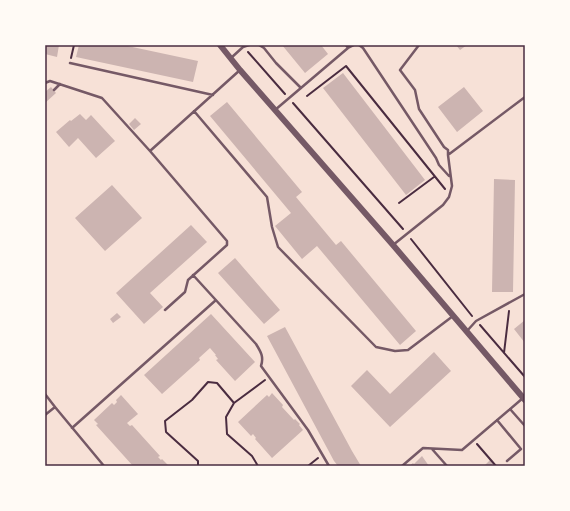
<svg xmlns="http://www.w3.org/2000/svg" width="570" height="511" font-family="'Work Sans',sans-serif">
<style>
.building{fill:#ccb4b1}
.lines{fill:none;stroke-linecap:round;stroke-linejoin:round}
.path{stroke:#4a2c40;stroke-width:2}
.service{stroke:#755966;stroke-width:2.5}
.tertiary{stroke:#755966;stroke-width:6}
.neatline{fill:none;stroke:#4a2c40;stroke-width:1.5}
</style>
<rect width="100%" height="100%" fill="#f7e1d7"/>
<path class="building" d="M45 45H59L57 57 45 54Z
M79 45H123L198 61 193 82 76 57Z
M282 45H321L328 54 305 73Z
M456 45H467L460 50Z
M343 73 425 180 406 195 323 88Z
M51 87 56 93 45 103V92Z
M464 87 483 111 457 132 438 107Z
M227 102 302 192 296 197 336 245 341 241 416 331 400 345 317 246 302 259 275 226 291 213 210 116Z
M80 114 86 120 91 115 115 141 96 158 78 138 69 147 56 132 70 120 71 121Z
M135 118 141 124 134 130 129 124Z
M494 179 515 180 513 292H492Z
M112 185 142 218 105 251 75 218Z
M191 225 207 242 150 293 163 307 144 324 116 293Z
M235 258 280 310 264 324 218 273Z
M117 313 121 317 113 323 110 319Z
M211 314 255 362 235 381 216 360 218 359 215 355H216L210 348 199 358 200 360 162 394 144 375Z
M525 320V343L514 329Z
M285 327 352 451 361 466H338L334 461 267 336Z
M434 352 451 371 390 427 351 386 367 370 390 394Z
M272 393 283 405 282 407 294 420 295 419 300 424 299 425 303 430 272 458 255 439 256 438 253 434 251 436 238 422 267 395 269 397Z
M121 395 138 414 127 423 130 426 132 425 160 456 158 457 161 460 162 459 169 466H133L96 425 98 424 94 420 112 403 114 405 117 402 116 400Z
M422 456 429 466H409L413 463 414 464Z
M490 460 493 464 492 465 493 466H485V465Z"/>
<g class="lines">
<path class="path" d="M248 52 285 94
M71 58 74 45
M307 96 346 66 445 189
M293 103 403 229
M399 203 434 177
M411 239 472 316
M480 325 525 377
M504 353 509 311
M234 403 265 380
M477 444 496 466
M198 466V461L166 432 165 421 192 400 208 382 217 383 234 403 226 417 227 434 252 456 258 466
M308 466 318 458"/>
<path class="service" d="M259 45 264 48 276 63 301 88
M359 45 363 48 436 158 439 165 449 176
M419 45 400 70 415 90 419 109 444 147 448 150V155
M348 48 354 45
M231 58 243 47 249 45
M70 63 213 95
M45 83 50 81 102 98 150 151 240 70
M54 90 60 84
M275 110 348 48 346 45
M194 111 267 197 272 227 278 247 376 347 395 351 408 350 453 316
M150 151 227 241V245L188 280 185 292 165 310
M393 245 443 205 449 197 452 186 448 155 525 97
M193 275 256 344C261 352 264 357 261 366L308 430 329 466
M467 331 476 321 525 294
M45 394 55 407 45 415
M55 407 104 466
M510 409 525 426
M497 420 521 449 507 461
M72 428 216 300
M432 449 447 466
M402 466 423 448 462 450 523 398"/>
<path class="tertiary" d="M220 45 240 70 393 245 525 400"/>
</g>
<rect width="570" height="511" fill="none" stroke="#fffaf5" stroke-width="92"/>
<rect x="46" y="46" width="478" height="419" class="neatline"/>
</svg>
